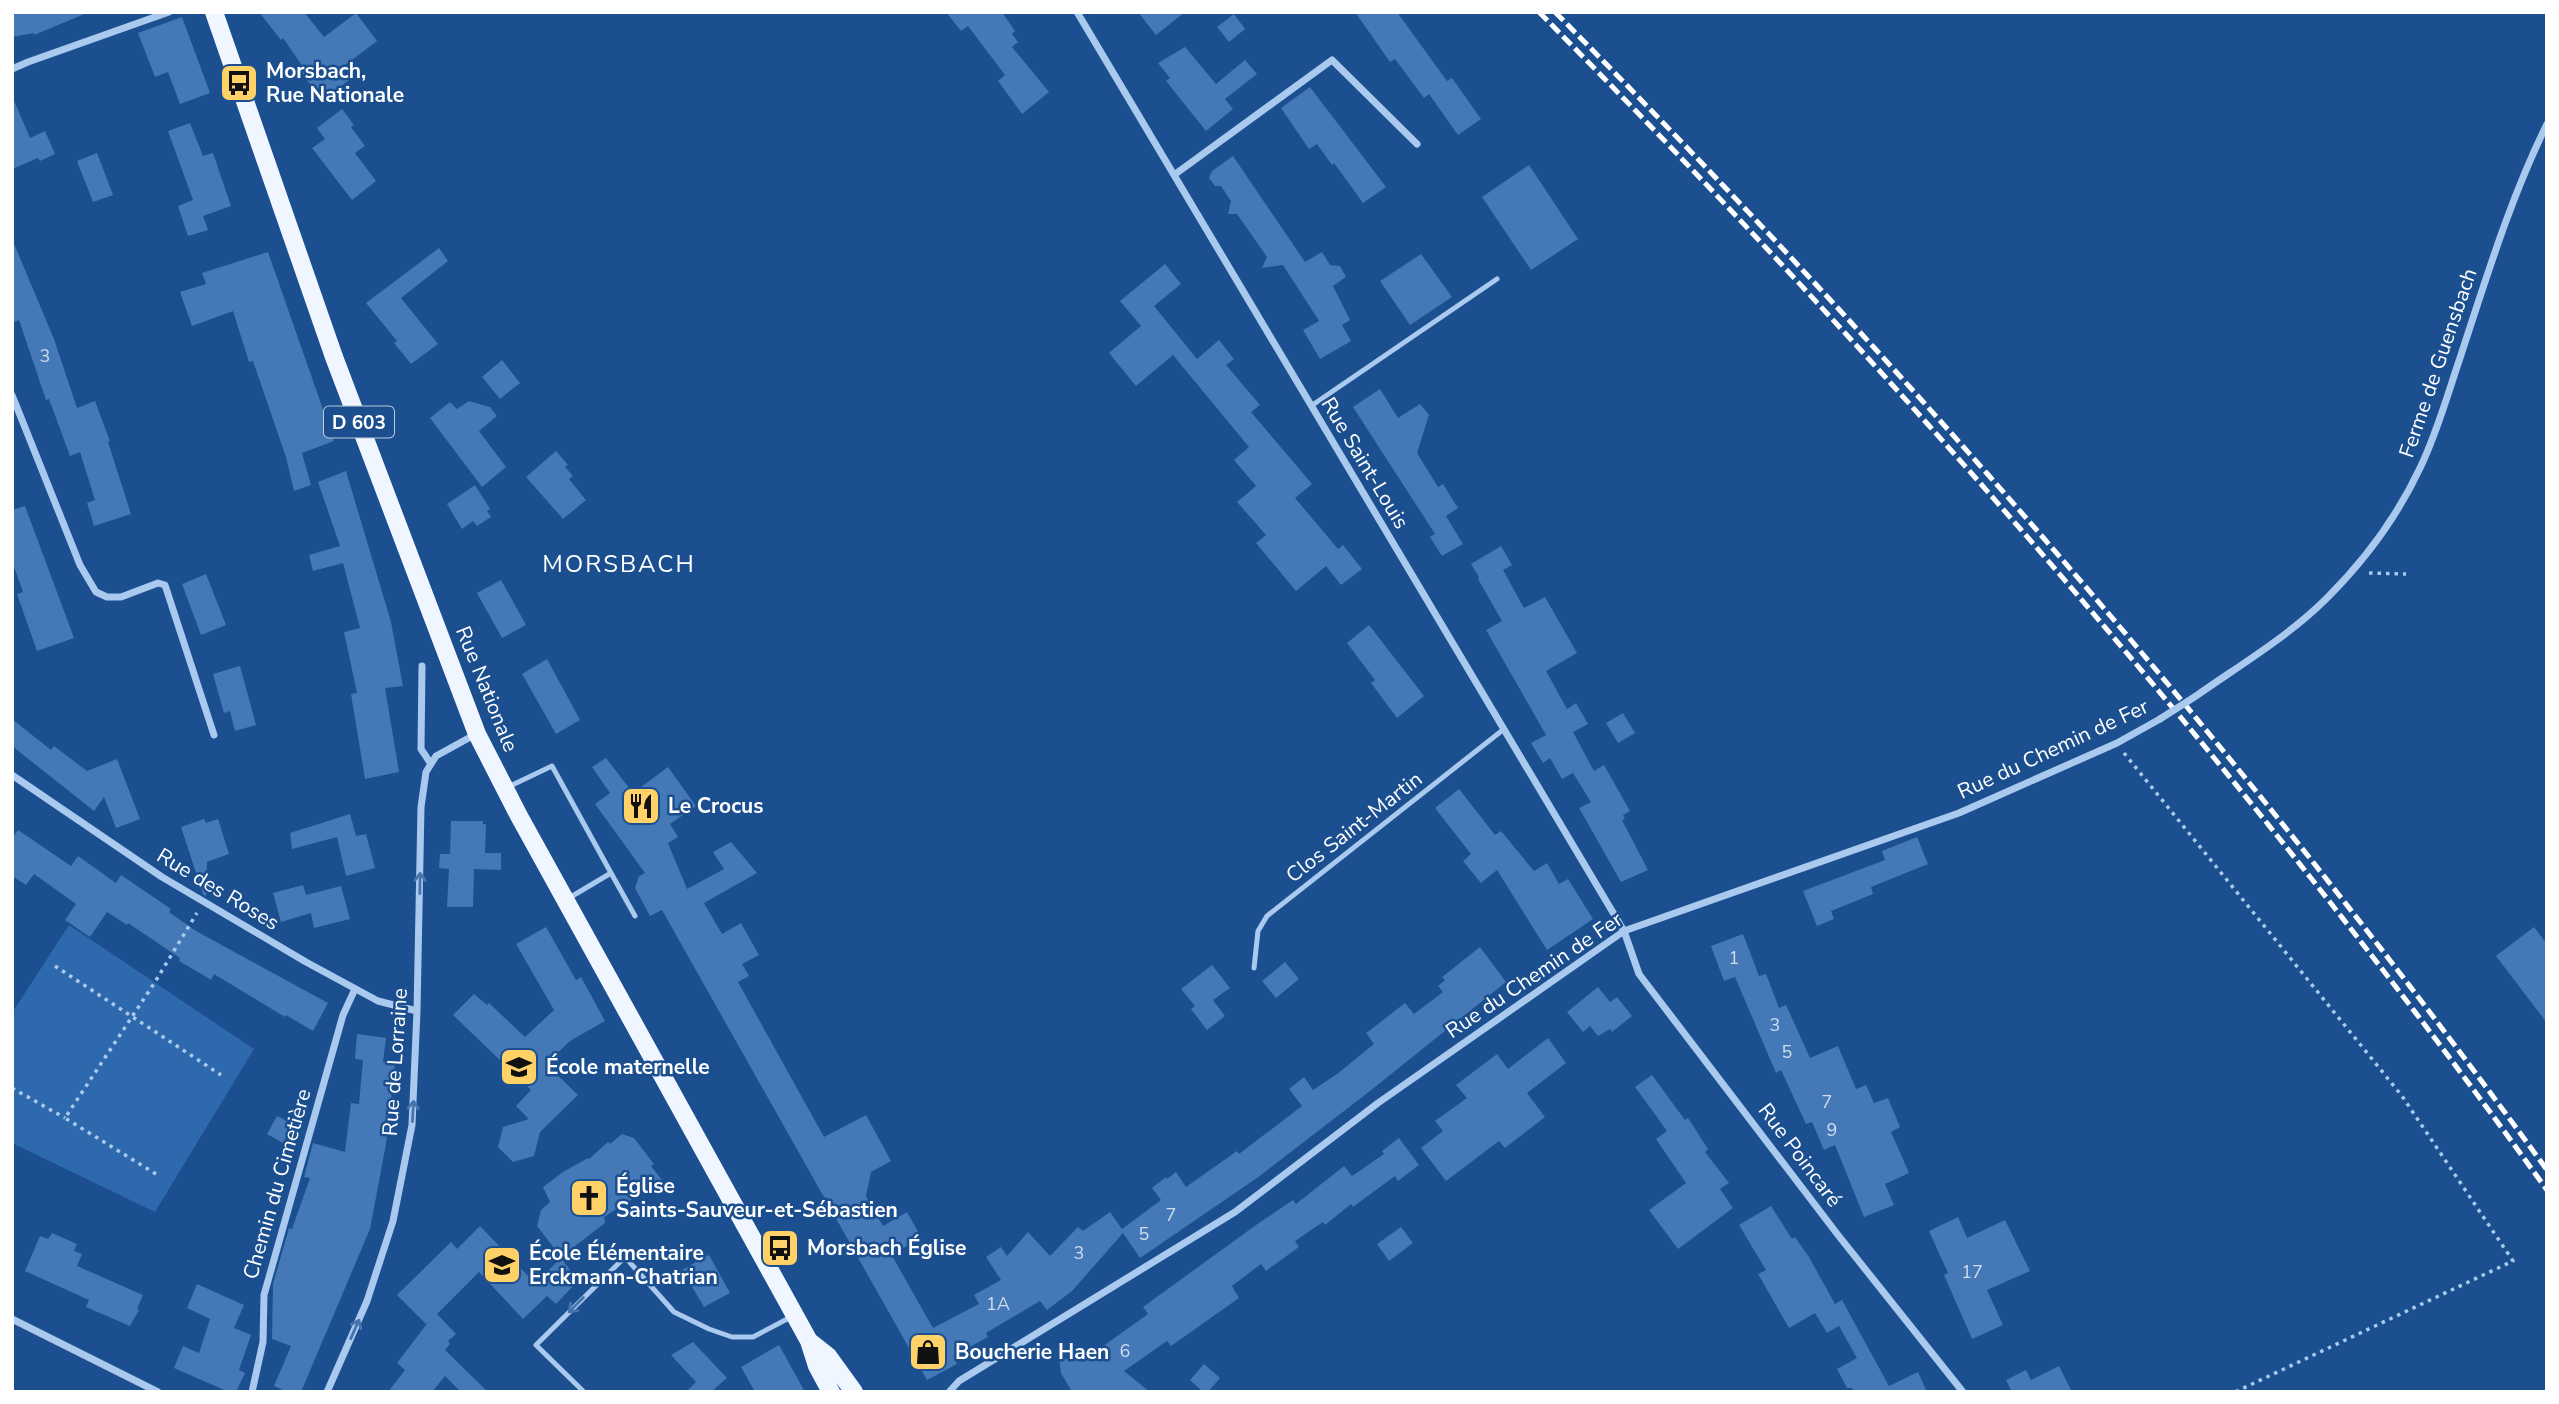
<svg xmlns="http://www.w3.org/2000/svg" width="2559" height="1404" font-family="'Nunito Sans',sans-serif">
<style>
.green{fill:#2e69ad}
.building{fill:#4478b7}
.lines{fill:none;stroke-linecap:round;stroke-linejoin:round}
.path{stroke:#a9c9ee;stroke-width:3.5;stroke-dasharray:3.5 5;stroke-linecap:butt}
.service{stroke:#a9c9ee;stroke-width:5}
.minor{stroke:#a9c9ee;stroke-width:7}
.primary{stroke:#f0f6ff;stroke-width:18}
.rail{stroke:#fff;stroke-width:5;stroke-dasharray:12 5;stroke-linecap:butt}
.minor-bridge{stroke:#a9c9ee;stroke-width:7}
.oneway{stroke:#4674ac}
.labels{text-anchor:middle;stroke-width:5;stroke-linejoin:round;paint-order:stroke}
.number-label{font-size:18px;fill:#d0dded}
.shield{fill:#1b4f8f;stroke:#bbcadd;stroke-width:2}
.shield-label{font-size:19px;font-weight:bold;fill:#fff}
.poi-label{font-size:21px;font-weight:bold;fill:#fff;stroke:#1b4f8f;text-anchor:start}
.street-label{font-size:21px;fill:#fff;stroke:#1b4f8f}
.quarter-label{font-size:24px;letter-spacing:2px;fill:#fff;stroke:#1b4f8f}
</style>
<rect width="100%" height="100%" fill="#1b4f8f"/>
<path class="green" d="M69 925 254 1049 155 1212 12 1143V1013Z"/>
<path class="building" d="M12 12H87V13L34 35V33L12 37Z
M259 12H304L324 37 356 13 377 41 340 69 349 80 323 100 306 79 300 69 303 67 283 38 281 40Z
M946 12H1002L1015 31 1012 34 1018 42 1012 47 1049 92 1022 114 998 81 1005 75 968 26 961 31Z
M1138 12H1185L1156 35Z
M1355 12H1397L1447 81 1452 78 1481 119 1458 135 1429 94 1424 98 1395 59 1390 62Z
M1234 14 1245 29 1229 42 1217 27Z
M182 17 210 93 180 104 168 72 155 77 138 33Z
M1185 47 1216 84 1245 60 1257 74 1225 99 1233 109 1206 131 1166 81 1170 78 1158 63Z
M1310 87 1386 187 1363 203 1334 163 1332 165 1317 144 1309 149 1281 108Z
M12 96 30 138 45 131 55 154 40 161 38 158 12 169Z
M342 109 354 125 351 127 365 146 355 153 376 181 352 200 312 148 325 139 317 128Z
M190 123 203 156 213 153 231 206 203 216 208 230 188 236 178 206 193 200 168 131Z
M97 153 113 195 93 202 77 161Z
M1233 156 1305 262 1322 252 1330 265 1340 266 1346 277 1333 286 1350 320 1342 325 1351 341 1320 359 1303 330 1319 321 1283 265 1262 268 1267 257 1237 214H1228L1231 201 1221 186H1215L1209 178 1212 171Z
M1529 165 1578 239 1531 270 1482 197Z
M12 239 54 339 77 408 95 401 110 441 108 442 131 514 94 526 87 503 95 500 80 452 70 456 49 399 46 400 19 320 12 323Z
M439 248 448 261 401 298 438 344 411 364 394 343 397 341 366 303Z
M268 252 334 441 302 453 311 485 294 491 286 457 253 361 249 362 233 311 192 326 180 292 206 284 202 273Z
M1421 254 1452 297 1410 325 1380 281Z
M1165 264 1181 284 1154 306 1197 359 1219 340 1234 359 1226 365 1260 405 1251 412 1312 484 1295 498 1338 549 1343 545 1362 569 1341 585 1326 566 1296 591 1256 543 1266 535 1237 502 1256 486 1234 460 1249 447 1173 355 1136 386 1109 353 1141 326 1120 301Z
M502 360 520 383 500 399 482 377Z
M1380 389 1398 418 1420 404 1429 415 1417 453 1438 487 1443 484 1458 508 1446 516 1463 544 1442 556 1430 537 1435 534 1353 407Z
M469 401 490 407 497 416 479 431 506 467 482 487 430 418 450 402 457 409Z
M556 451 568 465 565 467 573 476 569 479 586 500 563 519 526 477Z
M346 471 391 622 403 686 385 688 399 772 365 779 351 694 357 693 344 632 360 628 343 563 313 571 309 555 340 546 318 482Z
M475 485 490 509 487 511 491 517 477 526 473 521 462 529 447 504Z
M25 506 74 638 37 651 17 594 23 592 12 561V510Z
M1501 546 1512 565 1503 570 1524 608 1545 597 1577 653 1546 671 1567 709 1576 703 1588 724 1573 732 1594 771 1604 765 1630 811 1623 815 1625 819 1622 820 1648 870 1621 882 1579 808 1591 802 1573 773 1562 779 1550 758 1543 763 1531 743 1546 735 1486 630 1502 621 1478 579 1479 577 1471 564Z
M206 574 226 625 201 635 182 584Z
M501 580 526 625 502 638 477 593Z
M1369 625 1424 696 1397 718 1371 683 1375 680 1347 643Z
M547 659 580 720 556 734 522 674Z
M240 666 256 725 235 731 230 711 224 713 213 674Z
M1623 713 1635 733 1618 743 1606 723Z
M12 719 51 750 54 746 87 771 117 759 140 819 116 828 104 797 94 811 79 799 12 746Z
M606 758 633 793 668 767 696 806 670 824 678 837 668 843 687 889 724 869 713 852 731 842 757 873 704 903 722 934 741 923 759 955 742 964 749 976 738 982 824 1137 866 1115 891 1161 871 1172 866 1196 883 1226 907 1212 922 1239 891 1254 933 1328 979 1304 974 1295 1001 1280 986 1257 1001 1247 1007 1256 1028 1232 1050 1256 1078 1227 1083 1231 1110 1212 1122 1229 1161 1200 1152 1188 1166 1177 1167 1179 1176 1172 1186 1187 1237 1151 1239 1154 1302 1106 1289 1089 1304 1077 1313 1090 1337 1074 1374 1044 1366 1033 1369 1031 1405 1003 1414 1014 1443 992 1438 986 1445 980 1442 977 1480 947 1506 982 1370 1091 1257 1178 1140 1258 1123 1233 1072 1291 1047 1310 1040 1301 986 1333 988 1337 953 1356 957 1364 927 1380 662 910 650 916 635 888 639 876 645 873 595 804 610 793 592 767Z
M1459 789 1495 835 1501 831 1534 871 1547 863 1559 884 1568 879 1593 919 1547 950 1497 870 1481 883 1463 861 1471 854 1435 808Z
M350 814 356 836 366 834 375 868 346 876 337 837 292 849 290 833Z
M204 819 206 823 218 819 229 854 207 862 206 896 203 894 181 827Z
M451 821H483V824H486L485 853H501V870L474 869 473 907H447L449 869 439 868 440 854H450Z
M18 830 71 866 78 856 116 883 121 875 171 909 169 912 196 931 328 1003 313 1031 286 1015 285 1017 214 974 211 980 203 975 179 961 180 958 128 923 127 925 107 912 90 937 65 920 76 904 34 874 26 885 12 876V838Z
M1917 837 1928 864 1871 887 1873 894 1831 911 1834 919 1817 926 1803 891 1885 860 1882 851Z
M303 885 306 895 341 886 350 919 314 928 311 913 281 922 273 893Z
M546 927 576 980 581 977 605 1021 570 1041 546 1064 578 1095 540 1132 534 1156 513 1162 498 1147 503 1127 529 1119 516 1106 531 1090 453 1015 474 994 487 1005 489 1003 525 1037 554 1010 516 944Z
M2534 927 2547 944V1023L2496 956Z
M1743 934 1759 976 1766 974 1779 1008 1786 1005 1810 1058 1838 1046 1856 1089 1866 1085 1874 1103 1888 1098 1900 1127 1891 1132 1909 1173 1885 1184 1894 1205 1864 1217 1835 1145 1824 1150 1812 1122 1806 1124 1781 1070 1776 1073 1735 977 1724 981 1711 946Z
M1285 962 1299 979 1276 998 1262 981Z
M1212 965 1230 988 1213 1000 1225 1016 1207 1030 1191 1009 1195 1006 1181 989Z
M1598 987 1610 1002 1617 997 1632 1016 1612 1032 1610 1029 1598 1036 1590 1026 1583 1032 1567 1012Z
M357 1034 386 1038 383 1062 395 1063 386 1144 370 1229 301 1392H287L274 1386 291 1346 272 1339 273 1284 289 1228 292 1229 310 1178 304 1177 313 1143 345 1152 351 1103 359 1104 363 1060 355 1059Z
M1548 1038 1566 1063 1527 1093 1545 1117 1505 1148 1499 1141 1446 1181 1421 1148 1443 1131 1435 1121 1467 1098 1456 1085 1497 1054 1508 1069Z
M1652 1075 1685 1120 1688 1118 1708 1149 1705 1152 1729 1183 1720 1189 1733 1208 1678 1249 1649 1210 1686 1183 1656 1139 1667 1131 1635 1087Z
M277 1116 293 1124 283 1143 267 1134Z
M622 1134 634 1138 654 1164 651 1166 662 1180 604 1217 605 1223 561 1257 537 1226 541 1210 550 1202 543 1187 563 1172 588 1158 589 1159 608 1142 610 1144Z
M1399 1138 1419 1165 1398 1181 1395 1176 1353 1207 1351 1204 1325 1225 1323 1222 1295 1241 1299 1247 1266 1271 1261 1264 1232 1286 1239 1298 1171 1346 1167 1341 1124 1371 1150 1392H1072L1061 1373 1059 1357 1070 1360 1085 1351 1088 1357 1148 1314 1143 1307 1256 1225 1293 1200 1296 1204 1344 1166 1352 1176 1384 1154 1382 1151Z
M1771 1206 1792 1239 1795 1237 1809 1257 1835 1304 1842 1300 1889 1386 1918 1372 1927 1392H1854L1852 1388H1847L1837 1369 1857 1358 1839 1326 1827 1333 1815 1313 1789 1328 1758 1274 1766 1270 1739 1225Z
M1958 1217 1967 1238 2005 1220 2030 1271 1987 1290 2003 1325 1972 1339 1944 1275 1948 1273 1929 1231Z
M480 1226 535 1283 561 1258 578 1281 556 1304 547 1296 523 1319 479 1272 437 1314 456 1334 448 1341 450 1344 445 1350 488 1392H461L445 1376 432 1392H388L405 1370 397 1363 429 1321 426 1324 397 1295 451 1242 457 1249Z
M1401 1227 1413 1243 1389 1261 1377 1244Z
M52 1233 77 1244 74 1251 82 1254 77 1266 143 1295 137 1309 139 1310 130 1326 86 1307 89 1300 25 1271 40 1236 48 1239Z
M709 1255 730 1293 704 1307 682 1270Z
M197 1284 244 1305 234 1328 251 1335 239 1370 245 1373 236 1392H229L174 1368 183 1346 199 1353 210 1319 187 1308Z
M693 1342 727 1378 711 1392H686L696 1382 671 1355Z
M779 1345 805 1392H755L741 1367Z
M1204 1364 1220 1378 1208 1392H1203L1190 1380Z
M2059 1366 2072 1392H2008L2011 1390 2006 1380 2026 1370 2031 1380Z"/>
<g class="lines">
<path class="path" d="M2369 573 2406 574
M2124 753 2402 1096 2513 1261 2235 1392
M55 966 221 1075
M12 1088 65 1118
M156 1174 65 1118 155 982 197 913"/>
<path class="service" d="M1311 406 1497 279
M508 787 552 766 611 873
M569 898 611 873 635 916
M1254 968 1258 931 1267 916 1504 729
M584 1392 536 1345 625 1257 674 1312 709 1329 732 1337H753L791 1317"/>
<path class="minor" d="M1077 12 1624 931 1639 974 1838 1235 1963 1392
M12 69 28 62 169 12
M1174 175 1332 60 1417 144
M12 395 80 565 96 592 107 597H121L158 583 165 585 214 735
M422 666 421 749 431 764
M2196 696C2240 665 2289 636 2327 598 2364 561 2398 515 2420 468 2437 433 2447 396 2460 358 2486 279 2510 199 2547 124
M12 775 162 877 306 962 378 1001 417 1011
M12 1319 158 1392
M252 1392 263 1342 264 1295 343 1015 355 989
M327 1392 367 1301 393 1221 412 1125 417 1011 421 807 426 772 436 756 476 734
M949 1392 959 1381 1235 1212 1378 1103 1624 931 1959 813 2117 743 2160 719"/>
<path class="primary" d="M214 12 334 357 477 734 519 816 809 1341 817 1366 831 1392
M809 1341 828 1356 854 1392"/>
<path class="rail" d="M1539 12C1903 380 2244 770 2547 1190
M1555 12C1913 374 2248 758 2547 1170"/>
<path class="minor-bridge" d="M2160 719 2196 696"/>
</g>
<defs><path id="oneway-shaft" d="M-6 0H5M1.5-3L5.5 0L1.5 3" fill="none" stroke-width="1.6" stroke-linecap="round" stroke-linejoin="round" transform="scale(1.75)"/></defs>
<g class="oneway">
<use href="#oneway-shaft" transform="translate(420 883) rotate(-89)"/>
<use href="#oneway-shaft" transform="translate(413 1111) rotate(-87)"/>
<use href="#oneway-shaft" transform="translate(576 1305) rotate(135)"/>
<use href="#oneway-shaft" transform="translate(355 1329) rotate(-66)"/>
</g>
<defs>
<symbol id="bus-square" viewBox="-11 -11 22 22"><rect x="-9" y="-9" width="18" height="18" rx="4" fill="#ffd166" stroke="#1b4f8f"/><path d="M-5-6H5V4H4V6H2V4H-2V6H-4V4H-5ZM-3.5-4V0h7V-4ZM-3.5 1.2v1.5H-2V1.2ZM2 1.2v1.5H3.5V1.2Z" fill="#111"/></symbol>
<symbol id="restaurant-square" viewBox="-11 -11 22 22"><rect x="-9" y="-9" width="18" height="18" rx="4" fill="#ffd166" stroke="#1b4f8f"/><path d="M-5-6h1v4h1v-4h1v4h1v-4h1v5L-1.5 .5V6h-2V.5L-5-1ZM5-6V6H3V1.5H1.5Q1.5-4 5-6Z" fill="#111"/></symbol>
<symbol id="school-square" viewBox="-11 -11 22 22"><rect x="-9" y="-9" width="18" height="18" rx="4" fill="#ffd166" stroke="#1b4f8f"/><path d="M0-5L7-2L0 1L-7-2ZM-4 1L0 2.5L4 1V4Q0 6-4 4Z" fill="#111"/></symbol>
<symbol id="church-square" viewBox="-11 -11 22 22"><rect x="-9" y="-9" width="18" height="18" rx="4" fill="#ffd166" stroke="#1b4f8f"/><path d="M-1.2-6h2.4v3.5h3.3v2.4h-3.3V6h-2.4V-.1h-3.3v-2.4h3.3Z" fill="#111"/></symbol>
<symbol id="shop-square" viewBox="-11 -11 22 22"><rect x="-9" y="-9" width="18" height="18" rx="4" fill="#ffd166" stroke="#1b4f8f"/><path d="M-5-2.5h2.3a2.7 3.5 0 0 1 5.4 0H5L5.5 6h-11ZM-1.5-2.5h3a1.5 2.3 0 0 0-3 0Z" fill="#111"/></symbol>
</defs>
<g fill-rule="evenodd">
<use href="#bus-square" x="217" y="61" width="44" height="44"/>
<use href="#restaurant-square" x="619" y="784" width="44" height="44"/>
<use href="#school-square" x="497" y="1045" width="44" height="44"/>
<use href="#church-square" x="567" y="1176" width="44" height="44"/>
<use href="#bus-square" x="758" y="1226" width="44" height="44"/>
<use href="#school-square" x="480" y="1243" width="44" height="44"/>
<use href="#shop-square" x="906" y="1330" width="44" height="44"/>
</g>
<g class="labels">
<g class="number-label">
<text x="45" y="362">3</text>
<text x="1734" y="964">1</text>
<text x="1775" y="1031">3</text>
<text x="1787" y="1058">5</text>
<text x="1827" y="1108">7</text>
<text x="1832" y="1136">9</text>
<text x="1171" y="1221">7</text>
<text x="1144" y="1240">5</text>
<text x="1079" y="1259">3</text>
<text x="1972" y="1278">17</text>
<text x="998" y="1310">1A</text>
<text x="1125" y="1357">6</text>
</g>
<rect class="shield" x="324" y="406.5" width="70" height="31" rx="5"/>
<g class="shield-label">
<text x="359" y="429">D 603</text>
</g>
<g class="poi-label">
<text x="266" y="78">Morsbach,<tspan x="266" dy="24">Rue Nationale</tspan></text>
<text x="668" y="813">Le Crocus</text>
<text x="546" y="1074">École maternelle</text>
<text x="616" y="1193">Église<tspan x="616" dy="24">Saints-Sauveur-et-Sébastien</tspan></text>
<text x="807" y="1255">Morsbach Église</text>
<text x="529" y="1260">École Élémentaire<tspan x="529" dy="24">Erckmann-Chatrian</tspan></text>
<text x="955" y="1359">Boucherie Haen</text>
</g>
<g class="street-label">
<text transform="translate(2438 363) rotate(-71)" y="7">Ferme de Guensbach</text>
<text transform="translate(1365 463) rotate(59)" y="7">Rue Saint-Louis</text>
<text transform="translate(487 689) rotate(68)" y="7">Rue Nationale</text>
<text transform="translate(2053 749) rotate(-25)" y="7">Rue du Chemin de Fer</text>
<text transform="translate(1354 827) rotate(-38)" y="7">Clos Saint-Martin</text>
<text transform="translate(218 889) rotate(31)" y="7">Rue des Roses</text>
<text transform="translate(1534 975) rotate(-34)" y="7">Rue du Chemin de Fer</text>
<text transform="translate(395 1062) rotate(-86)" y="7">Rue de Lorraine</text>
<text transform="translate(1800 1155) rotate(53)" y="7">Rue Poincaré</text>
<text transform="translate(277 1184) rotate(-74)" y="7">Chemin du Cimetière</text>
</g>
<g class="quarter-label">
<text x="619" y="572">MORSBACH</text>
</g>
</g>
<rect width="2559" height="1404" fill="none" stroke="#ffffff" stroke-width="28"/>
</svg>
